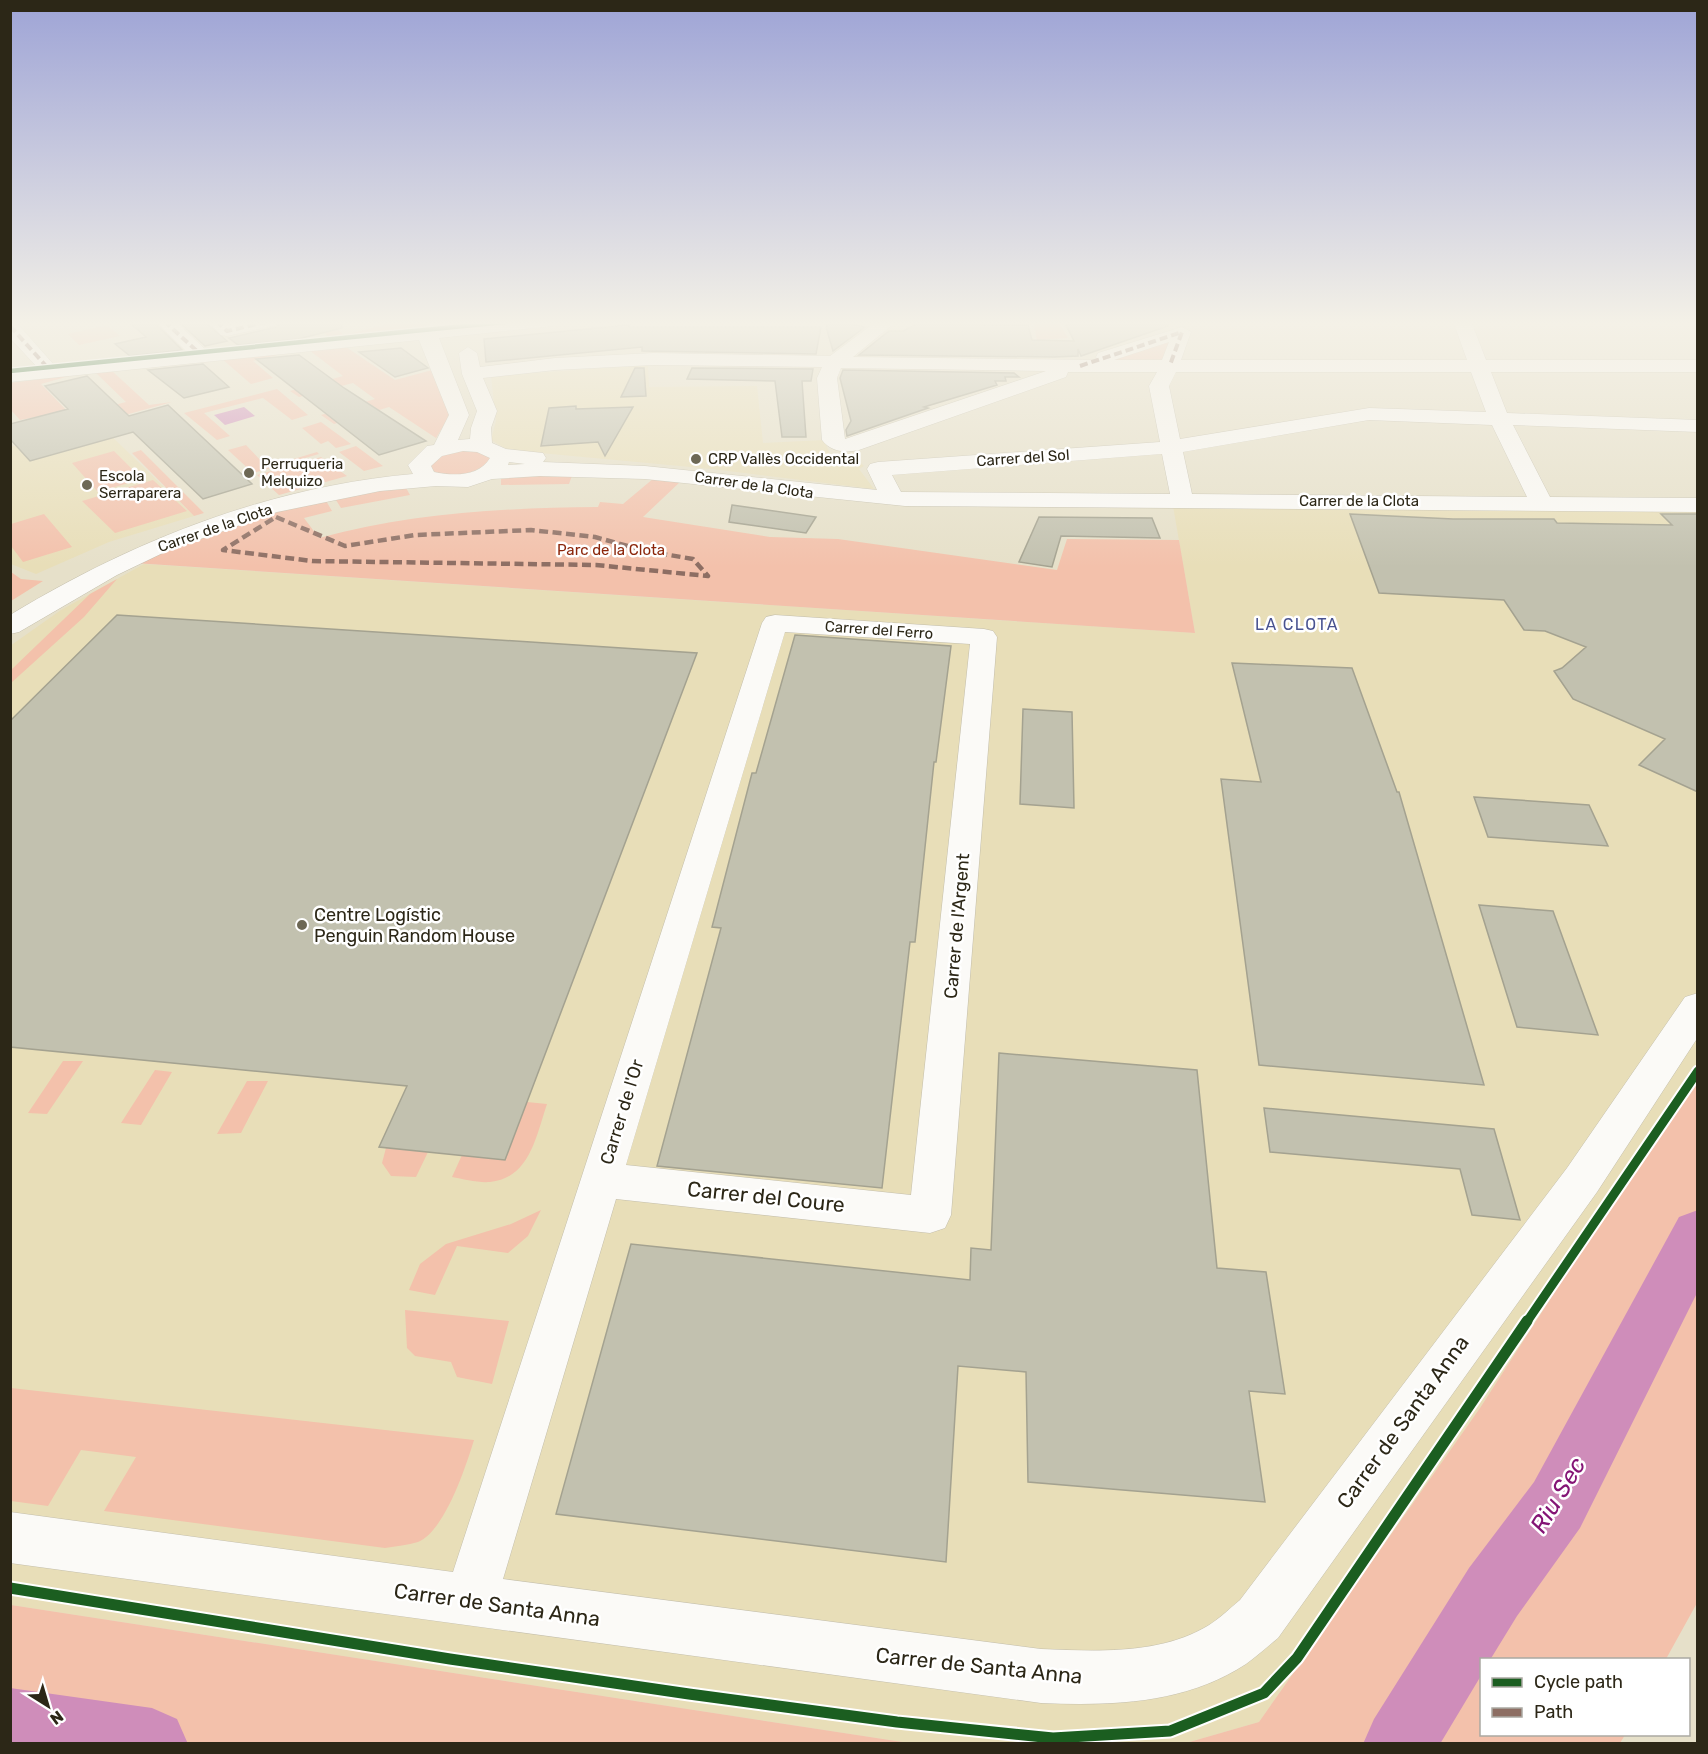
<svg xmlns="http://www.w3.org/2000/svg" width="1708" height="1754" font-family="Rubik,sans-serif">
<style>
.built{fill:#e8deb8}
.green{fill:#f3c1ab}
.water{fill:#cf8dba}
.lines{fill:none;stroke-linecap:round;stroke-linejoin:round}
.river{fill:#cf8dba;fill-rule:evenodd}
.building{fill:#c2c1af;stroke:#a4a290;stroke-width:1.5}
.minor-casing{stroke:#c3beac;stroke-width:1}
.minor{fill:#fbfaf7;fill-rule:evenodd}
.quiet-far1{stroke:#8d6e63;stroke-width:4;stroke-dasharray:8 4;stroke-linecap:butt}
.quiet{stroke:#8d6e63;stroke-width:4.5;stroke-dasharray:9 4.5;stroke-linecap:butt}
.cycleway-far2-casing{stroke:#fff;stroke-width:7}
.cycleway-far1-casing{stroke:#fff;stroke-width:13}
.cycleway-casing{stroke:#fff;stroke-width:15}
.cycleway-far2{stroke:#1b5e20;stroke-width:4.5}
.cycleway-far1{stroke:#1b5e20;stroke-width:9}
.cycleway{stroke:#1b5e20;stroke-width:11}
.poi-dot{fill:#6d6855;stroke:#fff;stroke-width:2}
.labels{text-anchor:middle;stroke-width:5;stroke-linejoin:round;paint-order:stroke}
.far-street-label{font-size:15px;fill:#2c2717;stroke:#fff}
.far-poi-label{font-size:15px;fill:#2c2717;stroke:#fff;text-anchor:start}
.far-park-label{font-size:15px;fill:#8b260b;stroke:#fff}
.far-neighbourhood-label{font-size:16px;letter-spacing:1.5px;fill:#48528f;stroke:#fff}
.poi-label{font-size:18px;fill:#2c2717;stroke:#fff;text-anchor:start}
.street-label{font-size:18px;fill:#2c2717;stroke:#fff}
.near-street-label{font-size:21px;fill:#2c2717;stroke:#fff}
.near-water-label{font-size:24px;font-style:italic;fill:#841475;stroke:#fff}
</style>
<rect width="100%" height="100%" fill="#e6e0c9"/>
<path class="built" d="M648 365 649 387 757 386 763 443 824 440 830 454 838 457 850 453 864 466 859 469 874 489 712 469 508 450 491 440 496 421 491 376Z
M99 424 194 516 109 542 36 574 11 564 10 447Z
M1173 506 1697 508V1072L1480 1408 1259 1722 1186 1743H909L11 1605 10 646 61 610 144 564 1195 633Z"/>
<path class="green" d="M400 321H427V325L419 329 331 338 324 333 337 329 344 335Z
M1033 321H1058L1068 338 1037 340Z
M107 325 120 336 79 345 68 334Z
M1174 340 1167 360 1113 362 1111 359Z
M346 347 395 380 436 369 452 412 436 438 389 407 334 424 321 415 375 399 353 383 299 397 290 391 343 376 309 350Z
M285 353 253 361 273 378 251 384 222 359Z
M111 370 149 405 172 402 67 431 51 414 20 420 11 410 10 383 73 375 41 384 72 416 126 402 96 373Z
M277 389 308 415 292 420 263 398 204 413 230 436 217 440 184 413Z
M321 422 351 444 336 448 328 441 321 444 302 428Z
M246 445 267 467 317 452 319 454 253 473 228 450Z
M356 446 383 466 364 471 339 452Z
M141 450 204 513 194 516 132 453Z
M474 450 490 457 489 463C472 473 448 484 430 468L431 462 448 452Z
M114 451 142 479 98 492 72 463Z
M321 457 347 476 279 495 257 475Z
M574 470 569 484 501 485V477Z
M654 478 680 482 643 517 770 537 838 539 1057 570 1067 539 1179 540 1195 633 134 563 233 523 325 499 332 511 304 518 319 538C411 513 503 508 598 507L600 502 623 504Z
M153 480 187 511 115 533 82 501Z
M405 486 410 495 341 508 334 497Z
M44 514 72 547 23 562 11 546V524Z
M11 572 21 579 43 581 11 601Z
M117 579 84 617 11 683V670L90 594Z
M63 1061H83L47 1114 28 1113Z
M155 1070 172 1072 141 1125 121 1123Z
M1697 1072V1603L1666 1659 1482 1660V1734L1625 1735 1620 1743H1186L1259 1722 1480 1408Z
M247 1081H268L241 1133 217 1134Z
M527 1102 547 1104C536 1136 530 1178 490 1182 478 1183 463 1179 452 1177L462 1155 505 1159Z
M386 1148 428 1152 416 1177 391 1176 382 1163Z
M541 1210 528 1236 508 1253 457 1246 435 1295 409 1290 420 1264 446 1244 511 1224Z
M405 1310 509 1321 492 1384 457 1377 451 1362 415 1356 407 1348Z
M11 1388 474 1440C466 1466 445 1531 418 1542 408 1545 396 1546 385 1548L104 1511 136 1457 81 1450 48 1506 11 1501Z
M10 1605H11L909 1743H11Z"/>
<path class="water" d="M244 407 255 416 225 425 214 415Z"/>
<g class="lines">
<path class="river" d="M1698 1210V1291L1580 1528 1517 1616 1490 1660H1482V1674L1440 1744H1363L1374 1719 1469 1568 1534 1482 1679 1217Z
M10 1688 152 1708 177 1719 188 1744H10Z"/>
</g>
<path class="building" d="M128 321H153L182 350 130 356 115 344 146 337Z
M178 321H204L227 341 205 346Z
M283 321H341L342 328 298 339 238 345 229 338 276 327Z
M1168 321V326L1081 356 1078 349V356L1054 357 859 355 889 331H903L917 324 1028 325 1032 340 1074 341 1065 323Z
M844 323 865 327 833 351 826 327 828 324Z
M629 325 628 327H821L816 354 642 351V347L486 362 484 339Z
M401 348 428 368 395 377 359 352Z
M299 355 344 388 426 441 379 455 256 359Z
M203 364 229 387 184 398 148 370Z
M635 368H644L646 396 621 397Z
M692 368 813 369 811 381H802L806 437H782L775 381 687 379Z
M843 370 1014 373 1019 377H1005L1006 381H995L997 385 924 407 928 408 847 436 846 430 851 421 840 378Z
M87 376 129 416 168 405 252 484 203 499 133 432 30 461 10 439V424L68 409 45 386Z
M576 406V409L633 407 605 456 598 442 541 446 549 408Z
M732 505 816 517 806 533 729 522Z
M1350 514 1453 519H1554L1557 523 1672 525 1661 514H1698V792L1639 765 1665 739 1573 699 1554 671 1562 668 1586 647 1545 631 1524 630 1504 600 1379 593Z
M1039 517 1152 518 1160 538 1061 536 1052 567 1019 562Z
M117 615 697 653 505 1160 379 1147 407 1086 10 1047V721Z
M795 635 951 646 936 762H934L915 942H910L882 1188 657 1166 721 928 712 927 752 773H756Z
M1232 663 1352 668 1397 792H1399L1484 1085 1259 1065 1221 779 1261 782Z
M1023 709 1072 712 1074 808 1020 804Z
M1474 797 1589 805 1608 846 1488 837Z
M1479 905 1553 911 1598 1035 1517 1027Z
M999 1053 1197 1070 1217 1268 1266 1272 1285 1394 1249 1391 1265 1502 1028 1482 1026 1372 958 1366 946 1562 556 1514 631 1244 970 1280 971 1248 991 1250Z
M1264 1108 1494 1129 1520 1220 1472 1215 1460 1169 1270 1152Z"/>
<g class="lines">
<defs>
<path id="minor" d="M10 321 16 322 55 366 187 352 155 321H175L206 350 427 328 433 321H452L448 326 499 321H561L552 326 439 338 469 415 458 440 470 439 471 428 477 411 462 374 459 353 468 347 477 353 480 367 555 358 653 353 830 356 877 321H897L853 357 1098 360 1096 357 1098 353 1182 327 1191 332 1181 360H1467L1453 321H1471L1486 360H1698V372H1491L1507 413 1698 420V432L1513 425 1550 497 1698 498V512L905 506 645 479 540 476 492 479 468 487 436 486 380 491 277 512 169 550 117 575 19 632 10 634V615C134 540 268 487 413 474L408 465 427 446 434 445 449 415 419 340 10 382V370L37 367 10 338ZM1169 342 1162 360H1114ZM653 365 822 367 817 378 822 440C831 452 845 453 859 450L1066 377 1068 372H1157L1149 386 1160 442 878 462 870 464 867 469 877 490 645 466 543 462 546 458 543 453 506 449 492 443 491 428 497 411 483 378 555 370ZM841 368 1046 371 845 439 837 378ZM1176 372H1471L1486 412 1369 408 1180 439 1169 386ZM1369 420 1492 425 1527 497 1192 494 1183 452ZM463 451 477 452 490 458C479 477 453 476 434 472L431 466 442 456ZM1162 454 1170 494 901 492 892 475ZM509 462 525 464 508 465Z
M207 321H227L231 325 247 321H279L276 325 227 336 221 335Z
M775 615 984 629 993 631 997 637 951 1215 945 1228 930 1233 616 1199 503 1579 1041 1649C1093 1651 1156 1655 1204 1628 1217 1621 1228 1610 1240 1600L1567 1168 1685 997 1698 993V1037L1597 1192 1278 1638C1267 1647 1257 1656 1246 1664 1185 1704 1111 1706 1041 1703L10 1563V1512L453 1572 762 623 766 617ZM785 632 970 644 911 1195 626 1165Z"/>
</defs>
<use href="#minor" class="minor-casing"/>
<use href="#minor" class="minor"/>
<path class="quiet-far1" d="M164 321 198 352
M216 321 227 331 270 321
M10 326 46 366
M1080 366 1182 332 1170 365"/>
<path class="quiet" d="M276 517 345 546 415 535 531 530 595 537 646 551 693 559 708 576 596 565 312 561 223 550Z"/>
<defs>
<path id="cycleway-far2" d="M10 371 515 321"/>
<path id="cycleway-far1" d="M1526 1323 1698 1071"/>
<path id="cycleway" d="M10 1588 450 1659 689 1694 897 1722 1053 1738 1170 1731 1264 1693 1297 1658 1527 1321"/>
</defs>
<use href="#cycleway-far2" class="cycleway-far2-casing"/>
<use href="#cycleway-far1" class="cycleway-far1-casing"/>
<use href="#cycleway" class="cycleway-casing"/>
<use href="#cycleway-far2" class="cycleway-far2"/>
<use href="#cycleway-far1" class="cycleway-far1"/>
<use href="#cycleway" class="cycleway"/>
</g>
<linearGradient id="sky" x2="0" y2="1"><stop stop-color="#9ea4d6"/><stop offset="0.57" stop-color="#f4f1e7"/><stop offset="1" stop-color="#f4f1e7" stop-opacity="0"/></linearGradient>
<rect width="1708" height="567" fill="url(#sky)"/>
<g class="poi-dot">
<circle cx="696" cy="459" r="6"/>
<circle cx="249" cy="473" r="6"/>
<circle cx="87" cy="485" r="6"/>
<circle cx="302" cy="925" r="6"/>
</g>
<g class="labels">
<g class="far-street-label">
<text transform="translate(1023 458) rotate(-4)" y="5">Carrer del Sol</text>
<text transform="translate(754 485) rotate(8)" y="5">Carrer de la Clota</text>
<text x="1359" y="506">Carrer de la Clota</text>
<text transform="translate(215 528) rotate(-19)" y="5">Carrer de la Clota</text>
<text transform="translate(879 630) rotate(4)" y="5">Carrer del Ferro</text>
</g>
<g class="far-poi-label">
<text x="708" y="464">CRP Vallès Occidental</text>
<text x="261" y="469">Perruqueria<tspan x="261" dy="17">Melquizo</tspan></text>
<text x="99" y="481">Escola<tspan x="99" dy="17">Serraparera</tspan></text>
</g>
<g class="far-park-label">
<text x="611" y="555">Parc de la Clota</text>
</g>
<g class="far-neighbourhood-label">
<text x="1297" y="630">LA CLOTA</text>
</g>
<g class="poi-label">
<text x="314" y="921">Centre Logístic<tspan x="314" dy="21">Penguin Random House</tspan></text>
</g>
<g class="street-label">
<text transform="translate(957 926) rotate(-85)" y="6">Carrer de l'Argent</text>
<text transform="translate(622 1112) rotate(-73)" y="6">Carrer de l'Or</text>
</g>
<g class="near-street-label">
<text transform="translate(766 1197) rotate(6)" y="7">Carrer del Coure</text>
<text transform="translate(1403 1422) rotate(-54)" y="7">Carrer de Santa Anna</text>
<text transform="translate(497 1605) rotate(8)" y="7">Carrer de Santa Anna</text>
<text transform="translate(979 1666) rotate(6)" y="7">Carrer de Santa Anna</text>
</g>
<g class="near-water-label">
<text transform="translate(1558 1495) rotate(-59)" y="8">Riu Sec</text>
</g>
</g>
<rect width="1708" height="1754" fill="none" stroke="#2c2717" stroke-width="24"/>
<rect x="1480" y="1658" width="210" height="78" fill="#ffffff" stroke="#aba9a2" stroke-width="1.5"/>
<rect x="1492" y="1678" width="30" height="9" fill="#1b5e20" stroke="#aba9a2" stroke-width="1.5"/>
<text x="1534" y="1688" font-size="18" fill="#2c2717">Cycle path</text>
<rect x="1492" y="1708" width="30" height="9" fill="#8d6e63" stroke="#aba9a2" stroke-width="1.5"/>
<text x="1534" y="1718" font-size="18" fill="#2c2717">Path</text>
<g transform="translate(48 1706) rotate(143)" stroke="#ffffff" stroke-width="4.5" paint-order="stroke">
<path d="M0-4.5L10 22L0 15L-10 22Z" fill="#2c2717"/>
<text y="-9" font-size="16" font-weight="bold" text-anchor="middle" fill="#2c2717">N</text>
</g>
</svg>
